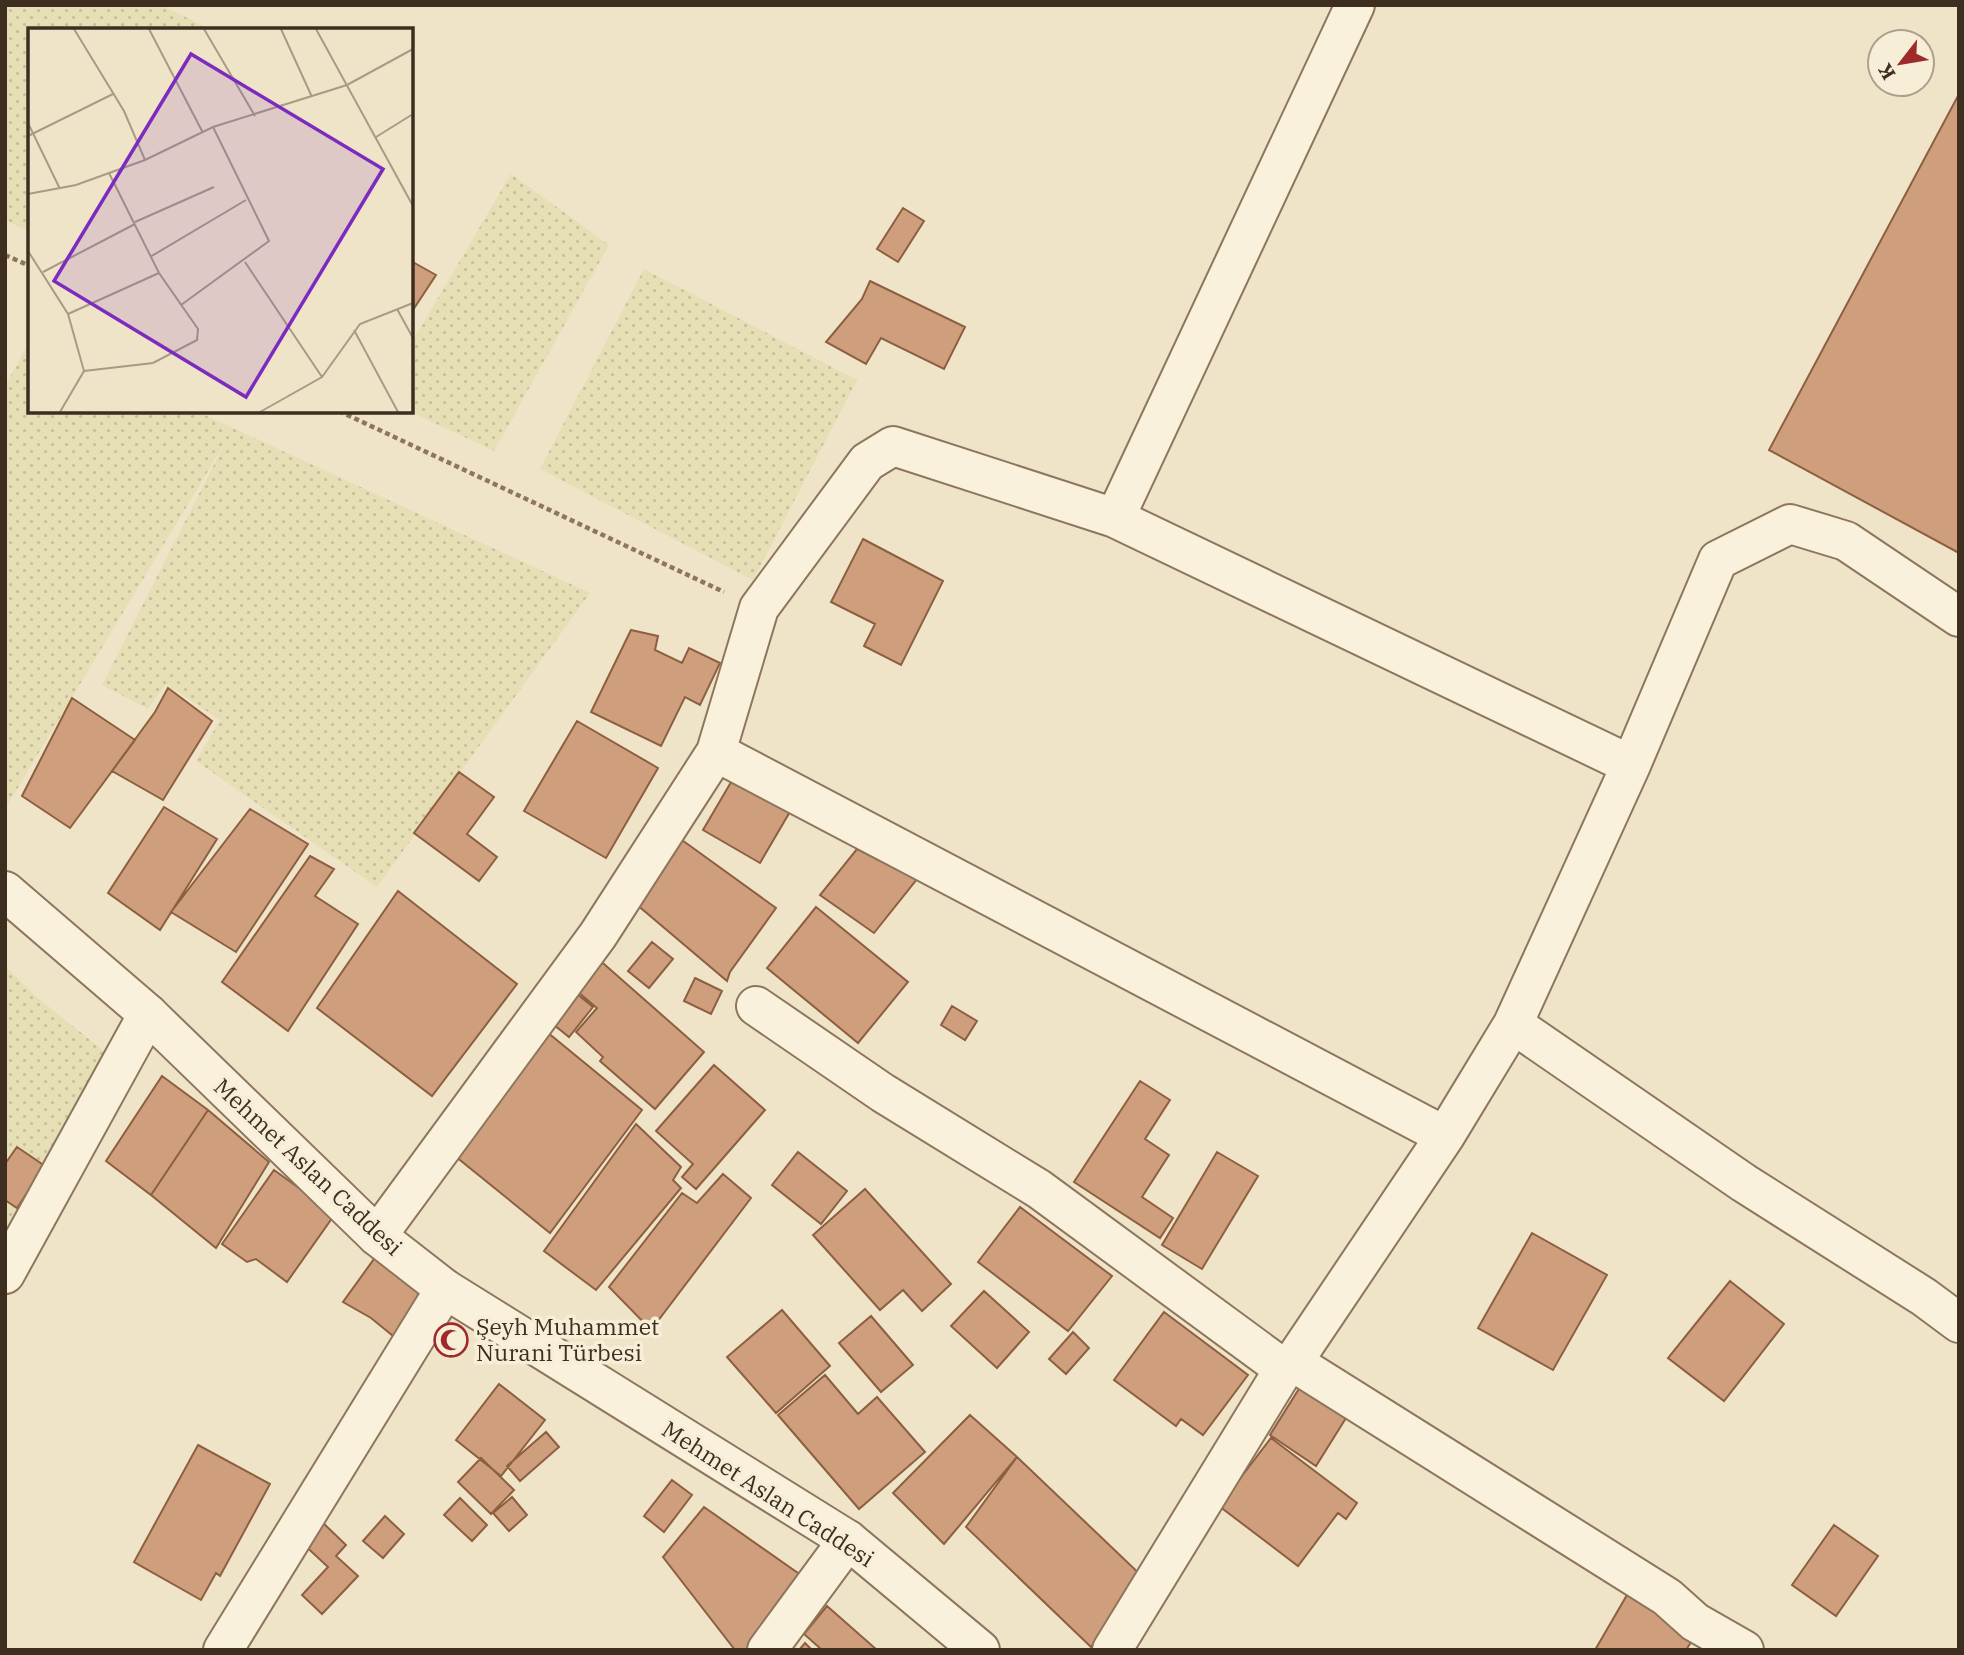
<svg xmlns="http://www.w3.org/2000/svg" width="1964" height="1655" font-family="'IBM Plex Serif',serif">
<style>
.farmland{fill:url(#farmland-dots)}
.building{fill:#cf9f7d;stroke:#8d5f41;stroke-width:2}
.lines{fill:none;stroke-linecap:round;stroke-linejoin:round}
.minor-casing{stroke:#8d765c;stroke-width:42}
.tertiary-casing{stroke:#8d765c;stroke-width:42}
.path{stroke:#8d765c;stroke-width:4.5;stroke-dasharray:5 3.5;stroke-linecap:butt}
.minor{stroke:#faf1dc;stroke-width:38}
.tertiary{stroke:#faf1dc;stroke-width:38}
.labels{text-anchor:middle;stroke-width:7;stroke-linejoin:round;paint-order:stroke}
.street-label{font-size:23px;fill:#3d2e20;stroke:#f7eed8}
.poi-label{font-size:23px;fill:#3d2e20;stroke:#f7eed8;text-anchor:start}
.inset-road{fill:none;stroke:#a89b85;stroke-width:2}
.view{fill:#7b2cbf;fill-opacity:0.15;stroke:#7b2cbf;stroke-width:3.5}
.inset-edge{fill:none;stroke:#3d2e20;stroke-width:3.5}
</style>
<defs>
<pattern id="farmland-dots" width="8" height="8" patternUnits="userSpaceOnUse" patternTransform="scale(1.75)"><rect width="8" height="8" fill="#e6deb5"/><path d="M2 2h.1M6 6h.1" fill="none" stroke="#c6bf9b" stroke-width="1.8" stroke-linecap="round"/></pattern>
</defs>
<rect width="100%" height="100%" fill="#f0e4c8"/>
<path class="farmland" d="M5 5H161L212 30H30V232L5 220Z
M511 174 609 245 494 451 409 411H411V344Z
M644 269 857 380 753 580 540 469Z
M29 342 30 411H196L590 593 377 887 196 761 220 720 166 684 148 709 102 685 226 441 5 809V386Z
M5 966 39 999 114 1059 5 1236Z"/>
<path class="building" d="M1959 94V553L1769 450Z
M903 208 924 221 898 262 877 249Z
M411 261 436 275 411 313Z
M870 281 965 327 944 369 881 338 866 364 826 342 862 299Z
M863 539 943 581 901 665 864 646 875 624 831 602Z
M631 630 658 636 655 650 682 663 689 648 720 663 700 705 685 697 661 746 591 712Z
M168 688 212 721 163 800 112 771 155 712Z
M72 698 135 740 70 828 22 796Z
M577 721 658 768 606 858 524 811Z
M459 772 494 797 467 834 497 857 479 881 414 833Z
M734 777 791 810 760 863 703 830Z
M164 807 217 839 160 930 108 893Z
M250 809 308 844 236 952 171 912Z
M675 835 776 908 730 972 727 981 629 898Z
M857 849 917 879 874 933 820 895Z
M310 856 334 869 315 896 358 924 288 1031 222 982Z
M398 891 517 984 432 1096 317 1008Z
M816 907 908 982 858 1043 767 968Z
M652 942 673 959 649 988 628 971Z
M596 957 704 1052 655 1109 600 1061 603 1057 576 1032 597 1008 571 986Z
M695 978 722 991 711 1014 684 1001Z
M571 989 593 1007 569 1037 548 1020Z
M952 1006 977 1021 965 1040 941 1025Z
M547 1032 642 1110 550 1233 455 1156Z
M714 1065 765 1110 696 1189 682 1177 693 1164 656 1131Z
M162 1076 208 1110 151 1195 106 1161Z
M1140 1081 1170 1100 1145 1139 1169 1155 1142 1197 1173 1218 1160 1238 1074 1182Z
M208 1110 269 1162 216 1248 151 1195Z
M636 1124 681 1167 673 1180 681 1188 596 1290 544 1251Z
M17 1147 45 1166 17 1208 5 1200V1164Z
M798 1152 847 1191 821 1224 772 1185Z
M1217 1152 1258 1176 1202 1269 1162 1245Z
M274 1170 335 1214 287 1282 256 1259 247 1262 222 1244Z
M723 1174 751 1198 651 1330 609 1287 682 1193 697 1203Z
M865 1189 951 1284 922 1311 903 1290 880 1310 813 1235Z
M1020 1207 1112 1276 1068 1331 978 1262Z
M1532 1233 1607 1275 1553 1370 1478 1328Z
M379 1252 432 1293 398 1340 371 1318 343 1302Z
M1730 1281 1784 1324 1724 1401 1668 1358Z
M984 1291 1029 1332 997 1368 951 1326Z
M782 1310 830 1366 776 1413 727 1357Z
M1164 1312 1248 1375 1203 1435 1181 1419 1176 1426 1114 1380Z
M871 1316 913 1365 881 1392 839 1343Z
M438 1340a13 13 0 1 1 26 0a13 13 0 1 1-26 0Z
M1073 1332 1089 1348 1066 1374 1049 1359Z
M825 1375 858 1414 877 1397 925 1452 859 1509 778 1415Z
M499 1384 545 1420 501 1476 456 1440Z
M1302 1384 1346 1418 1316 1466 1270 1435Z
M970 1415 1017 1457 944 1544 893 1493Z
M546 1432 559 1447 520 1481 507 1466Z
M1271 1438 1357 1503 1346 1519 1338 1513 1298 1566 1219 1506Z
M198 1445 270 1484 220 1576 216 1573 201 1600 134 1562Z
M1017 1457 1145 1579 1091 1647 966 1527Z
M481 1458 514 1490 491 1514 458 1482Z
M672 1480 692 1495 664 1532 644 1516Z
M512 1497 527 1515 509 1531 493 1513Z
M460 1498 487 1525 472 1541 444 1515Z
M704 1507 805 1578 746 1650H735L663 1557Z
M385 1516 404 1534 383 1558 363 1541Z
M319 1519 346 1545 336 1556 358 1576 322 1614 302 1595 328 1567 299 1540Z
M1834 1525 1878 1556 1836 1616 1792 1585Z
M1627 1595 1695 1636 1686 1650H1595Z
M827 1606 877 1650H822L804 1634Z
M805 1643 812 1650H799Z"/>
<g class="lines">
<defs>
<path id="minor" d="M1115 518 1355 5
M716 752 1445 1136
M756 1006 883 1093 1039 1189 1284 1369
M1513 1024 1744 1183 1924 1297 1959 1323
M377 1236 598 935 716 752 759 608 867 462 893 446 1115 518 1631 765
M5 1274 148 1014
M1293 1362 1667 1597 1695 1622 1744 1650
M223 1650 445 1289
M767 1650 848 1540
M1112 1650 1284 1369 1293 1362 1445 1136 1513 1024 1631 765 1718 560 1790 524 1846 541 1959 617"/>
<path id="tertiary" d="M5 891 148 1014 377 1236 445 1289 848 1540 980 1650"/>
</defs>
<use href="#minor" class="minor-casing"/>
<use href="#tertiary" class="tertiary-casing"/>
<path class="path" d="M5 255 30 266
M339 411 724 592"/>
<use href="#minor" class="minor"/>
<use href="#tertiary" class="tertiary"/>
</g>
<defs>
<symbol id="mosque-ring" viewBox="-11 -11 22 22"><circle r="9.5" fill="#f7eed8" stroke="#9e2a2b" stroke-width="1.5"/><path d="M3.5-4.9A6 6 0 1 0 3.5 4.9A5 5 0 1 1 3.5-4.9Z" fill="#9e2a2b"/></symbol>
</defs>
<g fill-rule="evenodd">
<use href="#mosque-ring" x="432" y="1321" width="38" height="38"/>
</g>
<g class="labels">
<g class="street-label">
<text transform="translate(308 1167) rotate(43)" y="8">Mehmet Aslan Caddesi</text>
<text transform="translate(768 1494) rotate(33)" y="8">Mehmet Aslan Caddesi</text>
</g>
<g class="poi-label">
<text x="476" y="1335">Şeyh Muhammet<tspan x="476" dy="26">Nurani Türbesi</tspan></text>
</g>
</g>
<g transform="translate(28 28)">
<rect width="385" height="385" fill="#f0e4c8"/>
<path class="inset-road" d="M46 1 96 83 117 132M121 1 174 103M176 1 227 88M253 1 284 69M288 1 385 178M0 95 32 161M0 108 85 66M348 109 385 86M0 166 48 157 117 132 185 99 319 57 385 21M107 194 186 159M0 223 40 286 56 343 32 384M122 229 218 172M217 234 294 349M15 244 107 196M153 277 241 213 185 99M369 281 385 310M40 286 131 245M326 302 370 384M56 343 125 335 169 312 170 301 131 245 81 145M232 384 294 349 332 296 385 275"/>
<path class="view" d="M163 26 355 141 218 369 26 253Z"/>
<rect width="385" height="385" class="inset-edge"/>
</g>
<rect width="1964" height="1655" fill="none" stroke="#3d2e20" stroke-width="14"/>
<g transform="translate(1901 63) rotate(239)"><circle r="33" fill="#f7eed8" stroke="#ada18e" stroke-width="2"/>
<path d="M0-5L12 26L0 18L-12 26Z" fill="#9e2a2b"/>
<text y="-10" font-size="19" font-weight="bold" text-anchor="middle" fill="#3d2e20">K</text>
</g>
</svg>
